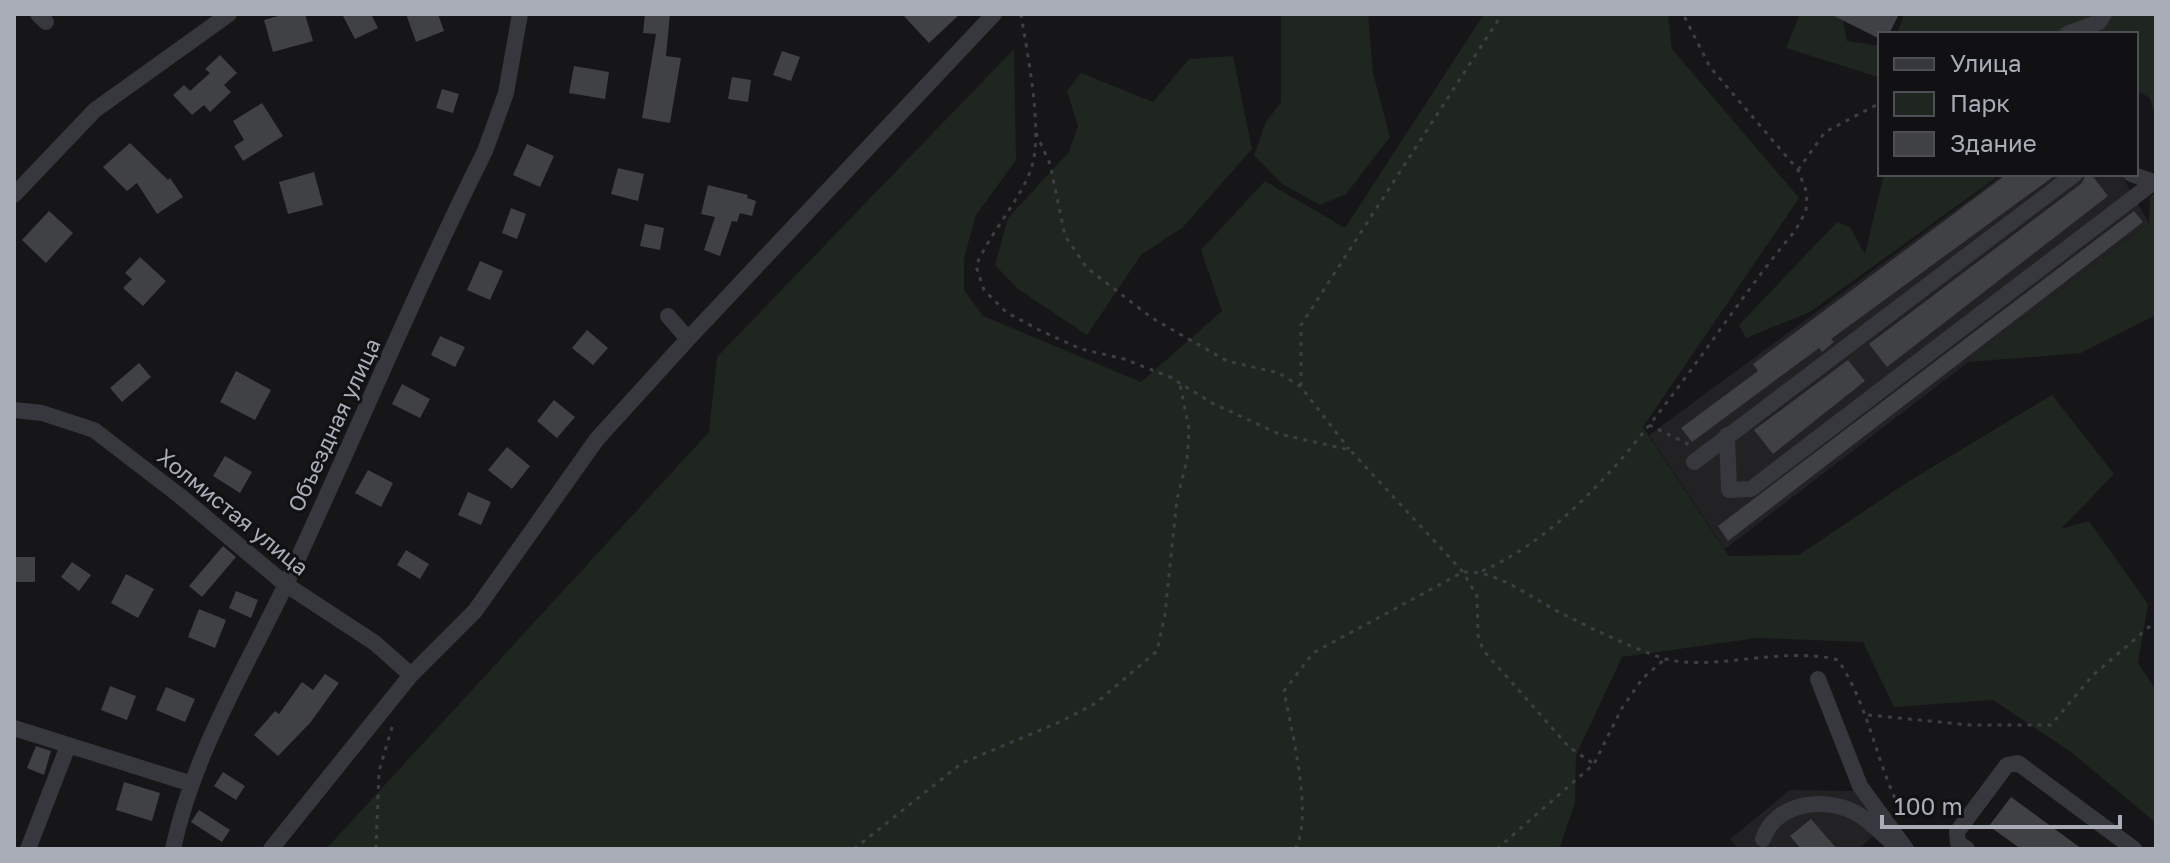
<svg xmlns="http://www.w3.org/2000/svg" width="2170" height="863" font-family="'Golos Text',sans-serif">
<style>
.built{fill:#222225}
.green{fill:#1e261f}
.building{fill:#404145}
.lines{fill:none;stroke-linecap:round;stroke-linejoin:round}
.path{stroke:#3d3f44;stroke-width:3;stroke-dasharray:4 6;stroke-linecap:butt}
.minor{stroke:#37383d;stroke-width:16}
.labels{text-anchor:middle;stroke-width:6;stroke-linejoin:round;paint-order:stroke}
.street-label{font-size:22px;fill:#a8adb8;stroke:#111113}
</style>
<rect width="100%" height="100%" fill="#161618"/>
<path class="built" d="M2004 174H2121L2149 223 1725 549 1649 435Z
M1790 790 1854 791 1883 828 1858 849H1738L1730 839Z"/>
<path class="green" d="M1281 14H1368L1373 73 1390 137 1346 194 1320 205 1282 184 1254 155 1266 122 1281 102Z
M1484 14H1668L1672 49 1799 198 1643 427 1729 556 1799 555 1906 483 2052 395 2114 474 2061 529 2089 521 2148 604 2138 663 2156 690V823L2071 752 1993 700 1894 707 1863 642 1757 638 1622 657 1576 755 1575 803 1559 849H326L709 432 717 357 1014 49 1016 160 976 215 964 258V290L983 316 1141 382 1222 311 1201 250 1265 181 1345 228Z
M1800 14H1831L1843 20 1847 41 1880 46V92L1878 77 1786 48Z
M1904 14H2156V119L2150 98 2136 90V34H1897Z
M1233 56 1252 149 1183 227 1141 255 1087 335 1018 289 995 265 1008 218 1069 152 1078 126 1067 91 1081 73 1153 102 1189 59Z
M1884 174H2001L1810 312 1746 338 1739 325 1837 222 1850 227 1865 254Z
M2156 191V315L2081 353 1968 362 2149 223 2150 198Z"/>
<path class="building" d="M285 14H305L313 41 273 52 264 20Z
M342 14H371L378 28 355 39Z
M406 14H438L444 31 416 42Z
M645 14H670L666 56 681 58 670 123 642 118 656 34 643 33Z
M902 14H960L929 43Z
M1830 14H1899L1889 34H1880V39Z
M782 51 800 57 791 81 773 75Z
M220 55 237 73 224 85 231 92 210 112 204 105 192 115 173 95 184 85 190 91 210 73 205 69Z
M574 66 609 72 605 99 569 93Z
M732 77 751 80 748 102 728 99Z
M442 89 459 94 453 113 436 108Z
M262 103 283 136 243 161 234 146 244 140 233 121Z
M130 143 168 180 170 178 183 197 157 214 137 183 127 191 103 167Z
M527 144 554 156 540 187 513 175Z
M618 168 644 174 638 201 611 194Z
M314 172 323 205 288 214 279 182Z
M2007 174H2057L1831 339 1834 342 1822 352 1819 348 1692 442 1681 428 1758 371 1753 364Z
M2086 174H2091L2108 196 1887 367 1869 344 2082 183Z
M708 185 748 195 747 198 756 201 752 216 740 213 737 222 732 221 720 256 704 250 715 217 701 214Z
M511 208 526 214 517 239 502 233Z
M49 211 73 233 46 263 22 240Z
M2134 211 2143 222 1728 541 1718 526Z
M645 224 664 228 660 250 640 246Z
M140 257 166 281 143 306 123 288 132 279 125 273Z
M480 261 503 271 490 300 467 290Z
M587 330 608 348 593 365 572 348Z
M440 336 465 347 455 367 431 355Z
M1848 360 1865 381 1773 454 1754 430Z
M139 363 151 377 122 402 110 388Z
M236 371 271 390 255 420 220 402Z
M402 384 430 399 420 418 392 404Z
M554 400 575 417 557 438 537 421Z
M507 447 530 466 512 489 488 470Z
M225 456 252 472 240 493 213 476Z
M368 470 393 483 381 507 355 493Z
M468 492 491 502 481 525 458 515Z
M223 546 236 557 202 597 189 586Z
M406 550 429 564 420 579 397 565Z
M14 557H35V582H14Z
M72 562 91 575 79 591 61 577Z
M126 574 154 589 138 618 111 603Z
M236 591 258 600 251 618 229 608Z
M199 609 226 620 215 648 188 637Z
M325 674 339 683 310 723 278 756 254 735 275 711 279 714 302 682 313 690Z
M110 686 136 696 127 720 101 710Z
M166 687 195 699 185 722 156 710Z
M36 746 51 751 44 775 27 768Z
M223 772 245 786 236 800 214 786Z
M124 782 160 793 152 821 116 810Z
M2011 797 2048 824 2082 849H2021L1989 826Z
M199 810 230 830 222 842 191 822Z
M1811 819 1837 849H1801L1790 836Z"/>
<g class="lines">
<path class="path" d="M1021 14C1027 53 1044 133 1031 169 1022 197 990 233 976 266L984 290 1006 312 1039 330 1081 349 1124 359 1170 377 1212 403 1279 434 1350 450 1463 572 1477 596 1478 635 1483 650 1569 747 1594 764
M1036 133 1050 164 1065 236 1087 268 1152 318 1227 361 1279 373 1301 387 1349 449
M1798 170 1825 132 1880 103
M1301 386V325L1502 14
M1649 425 1692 446
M1482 571C1613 514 1704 338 1795 231L1806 211 1807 193 1798 170 1710 67 1683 14
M1868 715 1970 725H2051L2092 676 2156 621
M376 849 379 771 393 724
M854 849 962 763 1062 721 1096 703 1157 651 1165 614 1177 499 1187 460 1189 429 1180 384
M1295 849C1314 817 1291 729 1284 691L1313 653 1463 572C1500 570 1534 601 1567 616 1597 631 1630 647 1662 658 1710 673 1782 645 1838 660 1871 709 1876 767 1905 818
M1497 849 1594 764 1622 708 1643 678 1665 659"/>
<path class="minor" d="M38 14 46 22
M2067 34 2099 22 2104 14
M14 195 95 110 229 14
M668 316 688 339 994 14
M14 410 42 413 94 430 180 496 285 584 375 643 411 675
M1727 435 1729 490 1751 489 2154 182 2131 174
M1694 462 2075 174
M1818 679 1860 786 1906 849
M14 728 192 784
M1763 839C1776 801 1829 795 1861 816 1873 824 1884 836 1895 845
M28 849 68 746
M173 849C193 754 246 668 287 582 354 439 414 293 485 151L506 93 520 14
M271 849 411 675 475 611 597 439 688 339
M1967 849 1958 843 1957 832 2007 765 2018 763 2134 849"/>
</g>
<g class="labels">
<g class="street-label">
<text transform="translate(334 425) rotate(-65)" y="8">Объездная улица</text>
<text transform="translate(233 512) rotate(39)" y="8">Холмистая улица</text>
</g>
</g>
<rect width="2170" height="863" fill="none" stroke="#a8adb8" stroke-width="32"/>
<rect x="1878" y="32" width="260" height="144" fill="#111113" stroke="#4d4f55" stroke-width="2"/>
<rect x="1894" y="58" width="40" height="12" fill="#37383d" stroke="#4d4f55" stroke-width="2"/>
<text x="1950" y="72" font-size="24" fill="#a8adb8">Улица</text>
<rect x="1894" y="92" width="40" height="24" fill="#1e261f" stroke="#4d4f55" stroke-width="2"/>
<text x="1950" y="112" font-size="24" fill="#a8adb8">Парк</text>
<rect x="1894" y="132" width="40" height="24" fill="#404145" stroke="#4d4f55" stroke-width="2"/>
<text x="1950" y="152" font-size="24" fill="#a8adb8">Здание</text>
<path d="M1882 815v12h238v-12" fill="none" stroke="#a8adb8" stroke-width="4"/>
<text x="1894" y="815" font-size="24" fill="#a8adb8" stroke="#111113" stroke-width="6" paint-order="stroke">100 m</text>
</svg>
